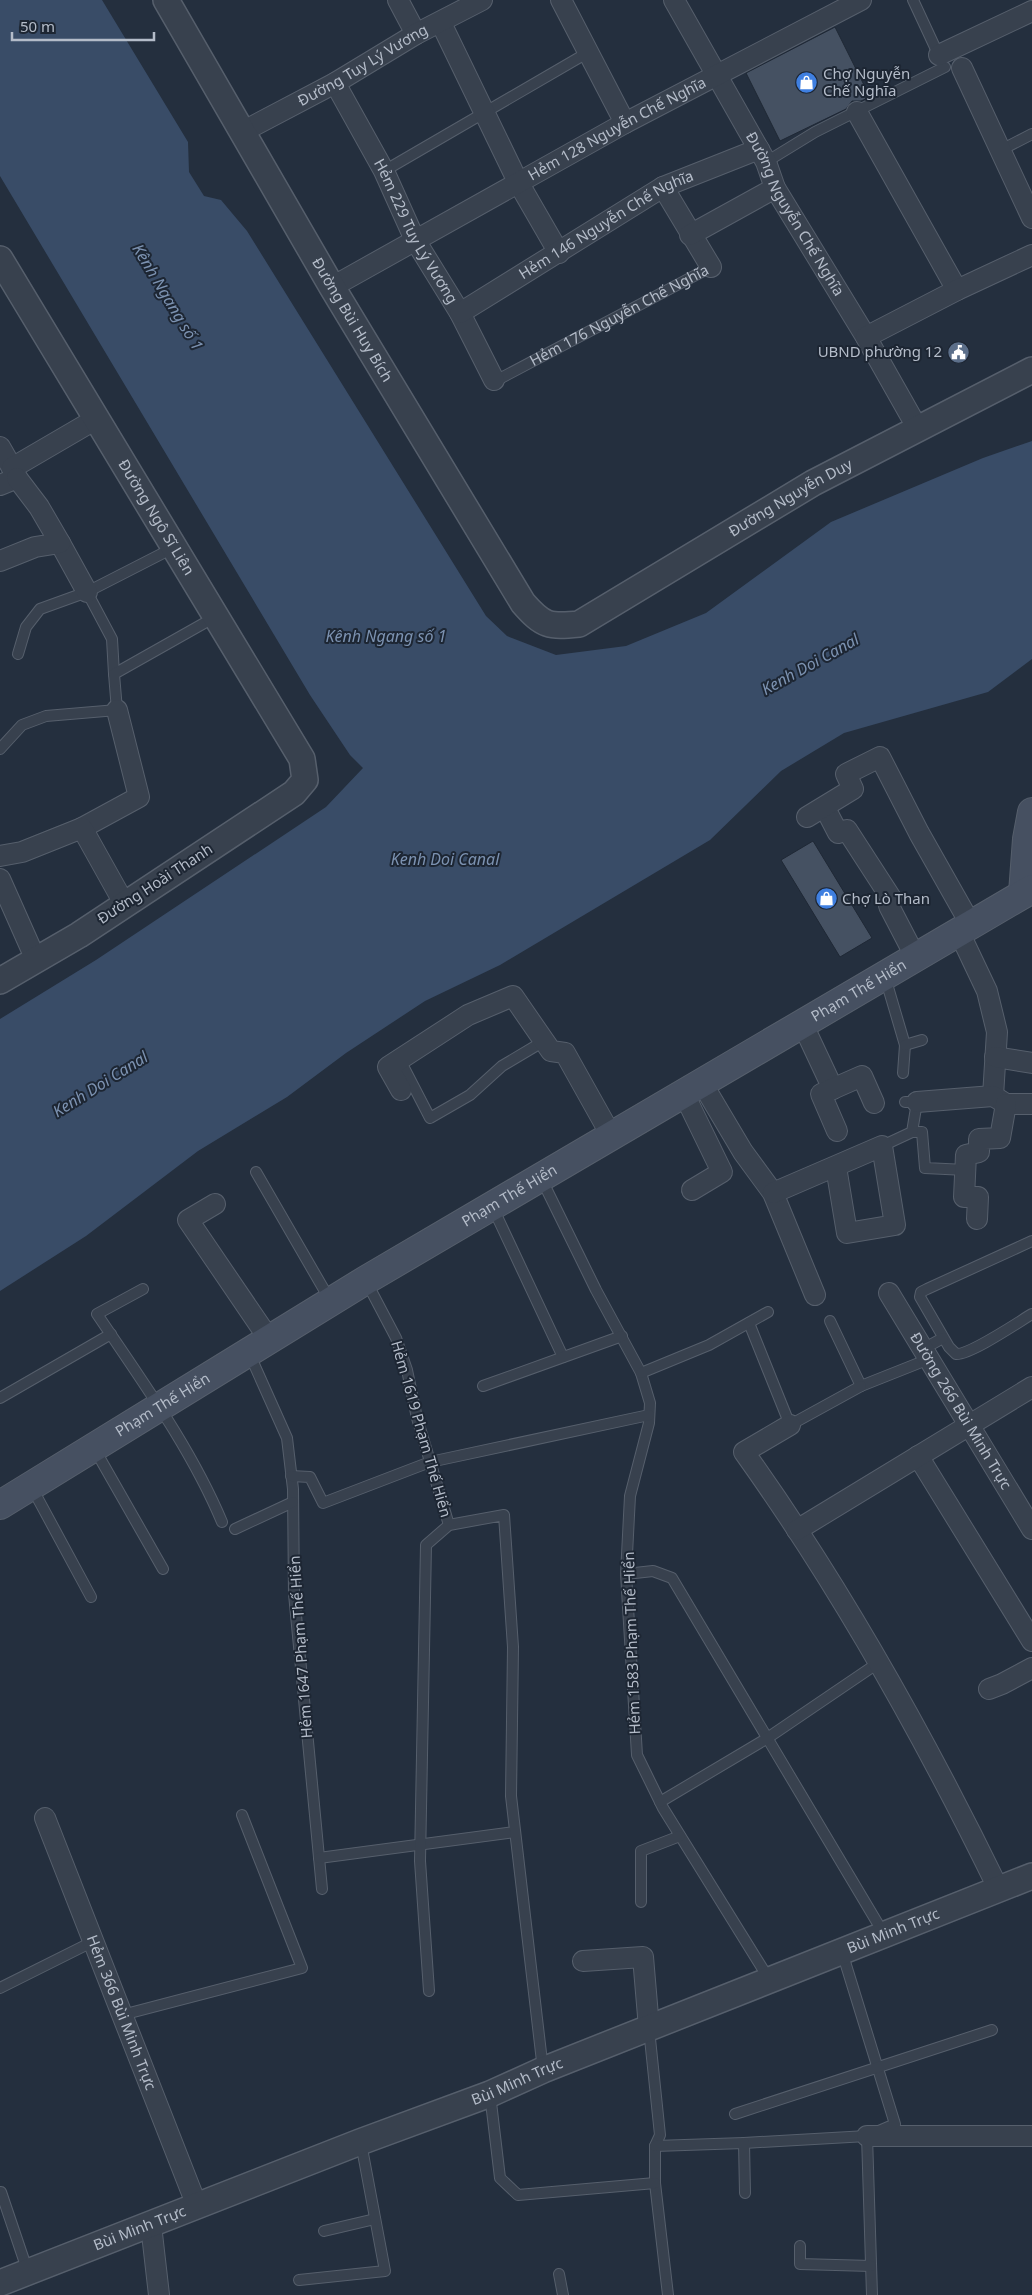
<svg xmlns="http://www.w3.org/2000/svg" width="1032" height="2295" font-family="'Noto Sans',sans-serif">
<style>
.water{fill:#394c67}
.building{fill:#455162;stroke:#1f2835}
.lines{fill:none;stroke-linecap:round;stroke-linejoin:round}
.service-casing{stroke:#565f6c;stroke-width:12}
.minor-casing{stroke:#565f6c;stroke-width:22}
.tertiary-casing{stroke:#565f6c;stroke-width:28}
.secondary-casing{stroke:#565f6c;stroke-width:30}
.service{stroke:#38414e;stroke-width:10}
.minor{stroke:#38414e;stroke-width:20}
.tertiary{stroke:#38414e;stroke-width:25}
.secondary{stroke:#465061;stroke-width:28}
.labels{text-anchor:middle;stroke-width:4;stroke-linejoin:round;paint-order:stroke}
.street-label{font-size:15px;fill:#b4bcc9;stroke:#1d2633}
.poi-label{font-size:15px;fill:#b4bcc9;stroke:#1d2633;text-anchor:start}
.water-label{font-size:16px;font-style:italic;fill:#7c92b1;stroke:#1d2633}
</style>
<rect width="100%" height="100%" fill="#242f3e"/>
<path class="water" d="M0 0H102L188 142 189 172 204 196 221 200 247 231 486 616 507 636 556 655 626 646 706 613 831 522 983 458 1032 441V659L988 692 844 733 781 771 710 840 500 965 425 1001 346 1053 287 1097 198 1151 86 1236 0 1291V1019L96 960 326 807 363 768 350 755 310 695 0 176Z"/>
<path class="building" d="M835 27 870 97 861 101H852L846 109 780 141 746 73Z
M813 841 872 938 840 957 781 860Z"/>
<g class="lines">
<defs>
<g id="service">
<path d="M913 0 940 58"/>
<path d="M1001 150 1032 134"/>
<path d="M766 162 815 132 945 67"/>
<path d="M384 171 587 53"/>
<path id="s1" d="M494 380 501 378 711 267"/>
<path d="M87 592 112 639 114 674"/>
<path d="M18 654 26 627 40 609 87 592 173 548"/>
<path d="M0 749 22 725 46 716 117 710 114 674 215 617"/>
<path d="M885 977 905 1045 903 1073"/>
<path d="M905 1045 922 1040"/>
<path d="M400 1060 430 1118 470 1095 502 1066 544 1041"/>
<path d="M912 1132H922L925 1168 966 1170"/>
<path d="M882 1146 912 1132 917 1102H905"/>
<path d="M256 1172 330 1300"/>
<path d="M541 1178 596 1290 641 1373 650 1403 649 1423 630 1496 626 1574 637 1755 663 1808 769 1979"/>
<path d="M493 1208 563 1357"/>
<path d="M1032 1241 927 1289 921 1292 920 1297 949 1347 956 1354C970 1355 1017 1323 1032 1314"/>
<path d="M366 1281 396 1338 407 1370 417 1418 449 1525"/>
<path d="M143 1289 97 1314C142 1381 191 1448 222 1522"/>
<path d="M830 1321 861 1386 929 1359"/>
<path d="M749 1323 790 1425 861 1386"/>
<path d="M923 1349 943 1338"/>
<path d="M249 1353 287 1438 293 1489 294 1594 322 1889"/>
<path d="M641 1373 709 1345 768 1312"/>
<path d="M483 1386 622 1336"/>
<path d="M0 1398 111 1334"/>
<path d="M94 1448 163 1569"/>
<path d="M291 1476 310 1477 323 1503 430 1462 649 1415"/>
<path d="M31 1486 91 1597"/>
<path d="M235 1529 293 1502"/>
<path d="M626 1574 653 1571 672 1578 884 1934"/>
<path d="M660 1802 766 1739 878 1663"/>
<path d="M319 1858 515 1832"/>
<path d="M641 1902V1851L680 1836"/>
<path d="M842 1952 895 2124 867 2136 872 2295"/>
<path d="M0 1988 94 1941"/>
<path d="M429 1991 420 1861 426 1545 449 1525 504 1515 513 1647 511 1796 543 2070"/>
<path d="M122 2015 302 1968 242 1815"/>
<path d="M649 2029 660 2135 655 2146V2183L668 2295"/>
<path d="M490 2094 500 2178 518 2195 655 2183"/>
<path d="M735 2114 992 2030"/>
<path d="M744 2143 867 2136"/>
<path d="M655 2146 744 2143 745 2193"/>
<path d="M1 2192 28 2272"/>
<path d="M324 2231 375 2219"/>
<path d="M800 2246V2264L871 2266"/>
<path d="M559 2274 563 2295"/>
<path d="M299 2280 385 2271 361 2143"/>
</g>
<g id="minor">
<path d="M398 0 416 34"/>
<path d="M561 0 625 123"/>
<path id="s2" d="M674 0 766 162 775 188 866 337 918 429"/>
<path d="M441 23 518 182 559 253"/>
<path d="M939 55 1032 11"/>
<path d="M962 68 1032 218"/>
<path id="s3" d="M335 83 384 171 415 240 460 313 494 380"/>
<path d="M857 112 957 290"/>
<path id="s4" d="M242 132 335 83 416 34 482 0"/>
<path d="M663 187 711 267"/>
<path d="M690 235 775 188"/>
<path id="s5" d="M332 287 625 123 861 0"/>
<path id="s6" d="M460 313 663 187 759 149"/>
<path d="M866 337 957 290 1032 255"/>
<path d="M0 447 12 468"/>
<path d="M0 485 17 478 12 468 96 419"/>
<path d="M60 543 87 592"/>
<path d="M0 561 35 547 60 543 39 507 17 478"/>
<path d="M825 808 838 833 847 830 891 898 889 906 916 958"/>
<path d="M807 817 853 789 846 774 880 757 919 833 971 925"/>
<path d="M82 828 139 797 117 710"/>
<path d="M0 856 22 852 82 828 125 905"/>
<path d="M0 879 36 960"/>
<path d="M959 932 987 991 997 1032 993 1096"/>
<path d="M803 1025 833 1089"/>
<path d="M995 1057 1032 1063"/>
<path d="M702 1083 743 1152 773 1193 815 1295"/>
<path d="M401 1090 388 1067 468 1015 513 996 551 1051 565 1053 612 1137"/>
<path d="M684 1094 722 1172 692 1190"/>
<path d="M995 1097 1006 1104H1032"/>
<path d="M917 1102 993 1096"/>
<path d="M837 1131 821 1094 862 1076 874 1103"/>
<path d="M773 1193 882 1146 895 1225 847 1233 836 1167"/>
<path d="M215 1204 188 1220 269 1339"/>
<path d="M977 1219 978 1197H964L966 1155 979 1152V1139L1000 1138 1006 1104"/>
<path id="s7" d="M889 1293 1032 1529"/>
<path d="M790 1425 744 1452C842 1589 925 1738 999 1890"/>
<path d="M918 1456 1032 1641"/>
<path d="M797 1530 1032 1387"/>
<path d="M989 1689 1002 1684 1032 1668"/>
<path id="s8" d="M45 1818 197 2206"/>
<path d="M583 1961 643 1957 649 2028"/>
<path d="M867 2136H1032"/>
<path d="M151 2225 159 2295"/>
</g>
<g id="tertiary">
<path id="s9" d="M166 0 332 287 523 603C543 626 549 627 579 624L813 483 1032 370"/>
<path id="s10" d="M0 259 302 759 305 780 294 793 79 935 0 981"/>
<path id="s11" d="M0 2283 360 2142 490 2094 543 2070 1032 1876"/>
</g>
<g id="secondary">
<path d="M1023 893 1027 839 1032 812"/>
<path id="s12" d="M0 1505 366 1280 1032 889"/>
</g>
</defs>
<use href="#service" class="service-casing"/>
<use href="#minor" class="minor-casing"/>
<use href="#tertiary" class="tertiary-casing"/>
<use href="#secondary" class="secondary-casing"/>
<use href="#service" class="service"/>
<use href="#minor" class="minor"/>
<use href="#tertiary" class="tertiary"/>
<use href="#secondary" class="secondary"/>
</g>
<defs>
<symbol id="shop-disc" viewBox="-11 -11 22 22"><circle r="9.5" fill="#3f7fe0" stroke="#1d2633"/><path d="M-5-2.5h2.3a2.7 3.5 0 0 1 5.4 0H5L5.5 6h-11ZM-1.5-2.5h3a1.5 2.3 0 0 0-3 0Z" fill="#fff"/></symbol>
<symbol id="civic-disc" viewBox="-11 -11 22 22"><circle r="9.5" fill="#5c6f8a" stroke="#1d2633"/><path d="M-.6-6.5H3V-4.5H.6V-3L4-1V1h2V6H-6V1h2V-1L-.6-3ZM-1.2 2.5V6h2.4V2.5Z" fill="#fff"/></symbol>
</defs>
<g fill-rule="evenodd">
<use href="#shop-disc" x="794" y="70" width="25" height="25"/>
<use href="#civic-disc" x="946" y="340" width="25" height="25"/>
<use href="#shop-disc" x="814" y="886" width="25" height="25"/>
</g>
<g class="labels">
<g class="street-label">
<text dy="5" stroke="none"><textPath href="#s4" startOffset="138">Đường Tuy Lý Vương</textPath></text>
<text dy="5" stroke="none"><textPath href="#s5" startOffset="326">Hẻm 128 Nguyễn Chế Nghĩa</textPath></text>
<text dy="5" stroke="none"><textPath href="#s2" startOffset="246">Đường Nguyễn Chế Nghĩa</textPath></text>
<text dy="5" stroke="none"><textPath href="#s6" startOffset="171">Hẻm 146 Nguyễn Chế Nghĩa</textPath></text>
<text dy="5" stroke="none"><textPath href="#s3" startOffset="169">Hẻm 229 Tuy Lý Vương</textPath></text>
<text dy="5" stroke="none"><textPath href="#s1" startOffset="141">Hẻm 176 Nguyễn Chế Nghĩa</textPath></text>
<text dy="5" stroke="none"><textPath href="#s9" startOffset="370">Đường Bùi Huy Bích</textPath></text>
<text dy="5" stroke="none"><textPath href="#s9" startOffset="1011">Đường Nguyễn Duy</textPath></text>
<text dy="5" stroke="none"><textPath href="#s10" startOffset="302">Đường Ngô Sĩ Liên</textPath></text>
<text transform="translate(155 884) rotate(-33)" y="5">Đường Hoài Thanh</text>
<text dy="5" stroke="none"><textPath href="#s12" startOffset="1001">Phạm Thế Hiển</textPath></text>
<text dy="5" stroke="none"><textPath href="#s12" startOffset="596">Phạm Thế Hiển</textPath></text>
<text dy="5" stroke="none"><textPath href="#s12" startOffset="191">Phạm Thế Hiển</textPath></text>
<text dy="5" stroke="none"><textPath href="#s7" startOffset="138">Đường 266 Bùi Minh Trực</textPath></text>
<text transform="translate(421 1429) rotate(74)" y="5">Hẻm 1619 Phạm Thế Hiển</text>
<text transform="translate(632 1643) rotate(-92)" y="5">Hẻm 1583 Phạm Thế Hiển</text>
<text transform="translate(301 1647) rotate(-94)" y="5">Hẻm 1647 Phạm Thế Hiển</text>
<text dy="5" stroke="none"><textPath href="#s11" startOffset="960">Bùi Minh Trực</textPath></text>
<text dy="5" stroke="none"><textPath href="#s8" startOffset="209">Hẻm 366 Bùi Minh Trực</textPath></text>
<text dy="5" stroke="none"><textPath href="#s11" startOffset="555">Bùi Minh Trực</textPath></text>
<text dy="5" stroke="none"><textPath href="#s11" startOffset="150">Bùi Minh Trực</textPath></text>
</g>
<g class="poi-label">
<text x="823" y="79">Chợ Nguyễn<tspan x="823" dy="17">Chế Nghĩa</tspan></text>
<text x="942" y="357" text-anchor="end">UBND phường 12</text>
<text x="842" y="904">Chợ Lò Than</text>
</g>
<g class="water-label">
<text transform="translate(168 297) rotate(59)" y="6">Kênh Ngang số 1</text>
<text x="386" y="642">Kênh Ngang số 1</text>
<text transform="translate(810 664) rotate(-29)" y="6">Kenh Doi Canal</text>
<text x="445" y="865">Kenh Doi Canal</text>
<text transform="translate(100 1084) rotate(-32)" y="6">Kenh Doi Canal</text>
</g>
</g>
<path d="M12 32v8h142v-8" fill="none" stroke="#b4bcc9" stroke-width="2.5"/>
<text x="20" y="32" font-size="15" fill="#b4bcc9" stroke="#1d2633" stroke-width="4" paint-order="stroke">50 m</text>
</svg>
